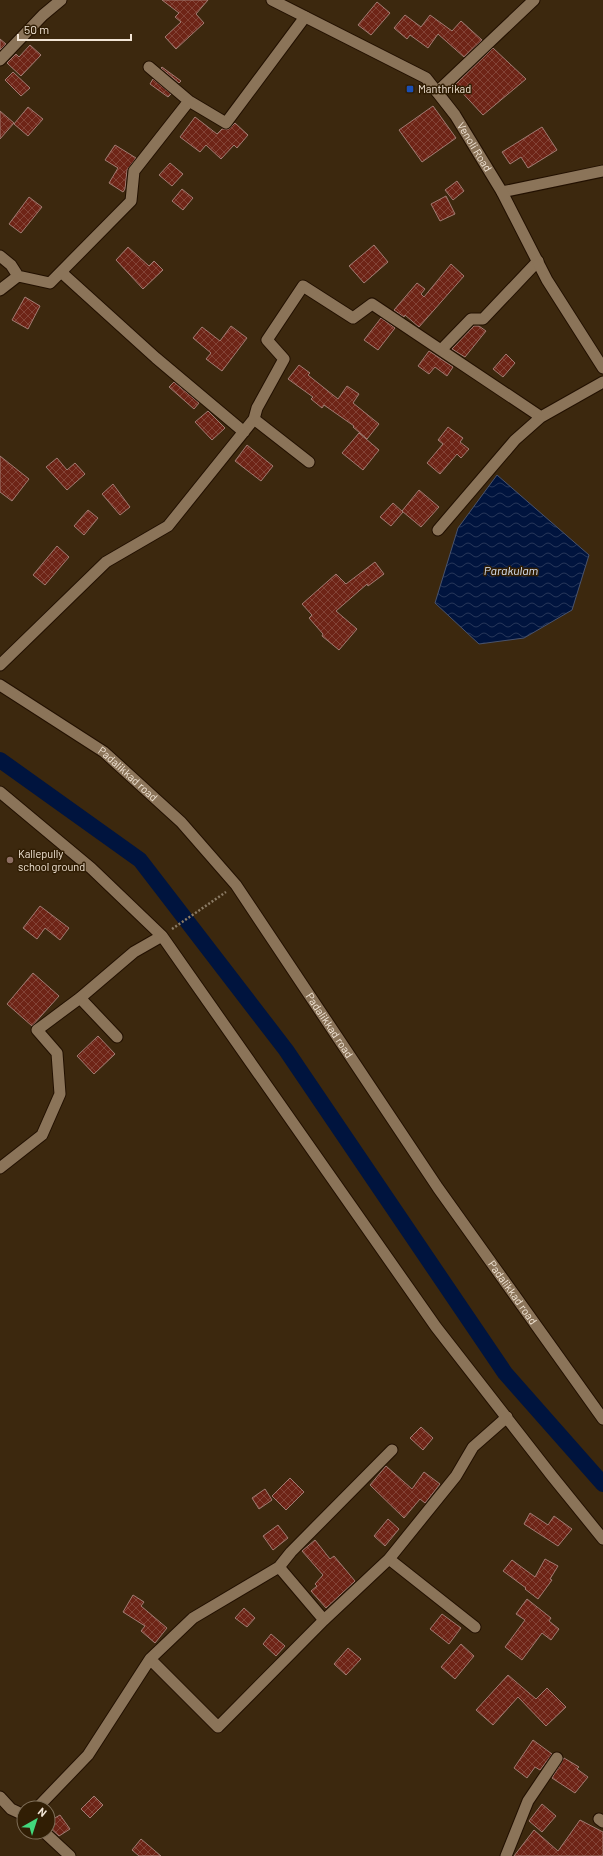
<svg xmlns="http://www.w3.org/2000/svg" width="603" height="1856" font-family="Barlow,sans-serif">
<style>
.water{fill:url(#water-waves);stroke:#49536c}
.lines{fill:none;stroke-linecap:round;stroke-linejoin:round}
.canal{stroke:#00143e;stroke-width:16}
.building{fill:url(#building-cross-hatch);stroke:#a17c73}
.minor-casing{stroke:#221000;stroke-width:13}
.tertiary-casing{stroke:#221000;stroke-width:13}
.path{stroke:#8c7c66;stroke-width:2.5;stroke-dasharray:2 2;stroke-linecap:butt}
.minor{stroke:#8b7459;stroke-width:11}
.tertiary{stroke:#8b7459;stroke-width:11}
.transit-dot{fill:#1a4fb4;stroke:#311e04;stroke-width:1.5}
.education-dot{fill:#8d6e63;stroke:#311e04;stroke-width:1.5}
.labels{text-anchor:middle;stroke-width:3;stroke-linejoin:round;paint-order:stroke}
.poi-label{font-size:11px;fill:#f2e5d6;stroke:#311e04;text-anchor:start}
.street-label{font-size:11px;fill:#f2e5d6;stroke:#311e04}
.water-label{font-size:12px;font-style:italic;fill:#d7e3f5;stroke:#311e04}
</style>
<defs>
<pattern id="water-waves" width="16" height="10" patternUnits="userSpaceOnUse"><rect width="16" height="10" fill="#00143e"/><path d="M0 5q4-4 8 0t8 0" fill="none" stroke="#263659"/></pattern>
<pattern id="building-cross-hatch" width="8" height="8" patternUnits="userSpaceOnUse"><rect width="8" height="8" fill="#6e2416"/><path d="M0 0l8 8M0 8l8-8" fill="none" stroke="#834437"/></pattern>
</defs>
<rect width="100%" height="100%" fill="#3c280e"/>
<path class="water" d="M497 475 589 555 572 610 524 638 479 644 435 603 458 528Z"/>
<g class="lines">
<path class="canal" d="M0 760 140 860 286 1050 505 1373 603 1484"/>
</g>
<path class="building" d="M162 0H208L196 14 204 23 176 49 165 37 181 22 175 17 179 13Z
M377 2 390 13 371 35 358 25Z
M405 15 421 27 430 15 452 31 461 21 482 40 464 57 438 34 428 48 410 35 407 39 394 28Z
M0 39 6 44 0 50Z
M30 45 41 55 21 76 7 63 16 54 19 57Z
M493 48 526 79 483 115 455 85Z
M162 67 181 81 179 83 161 68Z
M13 72 30 88 21 96 5 80Z
M153 79 171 94 168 97 150 84Z
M433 106 456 138 422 162 399 130Z
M28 107 43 119 28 136 14 124Z
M0 111 14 123 0 139Z
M195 117 217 134 222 129H229L235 123 248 135 237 148 234 145 221 159 206 145 200 152 180 137Z
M542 127 557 150 528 168 521 157 510 164 502 152Z
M115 145 136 158 127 170 125 189 123 192 109 183 118 168 105 160Z
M170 163 183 174 172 186 159 175Z
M457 181 464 191 453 200 445 190Z
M182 189 193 198 183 210 172 201Z
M446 196 455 214 440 221 431 204Z
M29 197 42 207 21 233 9 224Z
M374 245 388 262 364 283 349 266Z
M128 247 149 266 154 261 163 270 143 289 116 260Z
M451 264 464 276 419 327 405 315 404 317 394 310 417 283 425 289 421 294 424 297Z
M25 297 40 306 28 329 12 320Z
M381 318 395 328 378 350 364 340Z
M231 326 247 338 222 371 206 359 211 353 193 338 202 327 220 341Z
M474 326H479L486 331 465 357 452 349Z
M429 351 453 367 447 376 435 367 429 374 418 366Z
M506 354 515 363 503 377 493 369Z
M299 365 310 373 308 375 338 399 347 386 359 394 353 403 379 424 367 439 353 427 354 426 324 405 322 408 311 399 313 397 288 379Z
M174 382 199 403 194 409 169 387Z
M208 411 225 428 212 440 195 422Z
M448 427 463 438 460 442 469 449 461 458 457 454 440 474 427 463 443 444 438 440Z
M359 433 379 450 363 470 342 453Z
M247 445 273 466 261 481 235 461Z
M0 456 29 479 12 501 0 492Z
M57 458 67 470 75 463 85 474 67 490 46 467Z
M113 484 130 507 120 515 102 494Z
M419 490 439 507 421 527 402 511Z
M393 503 403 512 391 526 380 517Z
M88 510 98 518 84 535 74 526Z
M57 546 69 557 45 585 33 575Z
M375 562 384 574 368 586 367 584 336 611 357 629 339 650 322 636 323 634 309 618 312 615 302 604 336 574 346 584Z
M40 906 69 928 60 940 45 928 37 939 23 928Z
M33 973 59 996 32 1026 7 1004Z
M98 1036 115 1054 94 1074 77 1056Z
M421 1427 433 1438 423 1450 410 1438Z
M386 1466 412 1489 424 1472 440 1484 425 1503 420 1499 404 1518 370 1485Z
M290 1478 304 1492 286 1510 272 1496Z
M265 1489 272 1500 259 1509 252 1498Z
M530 1513 548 1525 554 1516 572 1529 558 1546 524 1524Z
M388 1519 399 1529 385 1546 374 1536Z
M278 1525 288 1538 273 1550 263 1536Z
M315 1540 330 1559 334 1556 355 1581 326 1608 311 1591 317 1586 315 1584 323 1575 302 1551Z
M545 1559 558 1566 550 1579 552 1580 538 1599 525 1589 526 1588 503 1571 512 1560 535 1577Z
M133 1595 144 1602 141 1606 167 1628 155 1643 141 1631 145 1626 123 1612Z
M527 1599 551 1618 549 1621 559 1629 551 1640 542 1633 522 1660 505 1647 525 1620 516 1614Z
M244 1608 255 1618 247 1627 235 1618Z
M442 1614 461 1628 449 1644 430 1629Z
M271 1634 285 1646 276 1656 263 1644Z
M461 1644 474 1656 455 1679 441 1667Z
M348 1648 361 1659 346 1675 334 1664Z
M508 1675 536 1699 547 1688 566 1707 546 1726 518 1697 493 1725 476 1710Z
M533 1740 552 1754 540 1770 535 1767 527 1778 514 1768Z
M564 1758 579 1767 577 1769 588 1777 575 1793 552 1778Z
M94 1796 103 1805 90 1818 81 1809Z
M542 1804 556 1816 542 1832 529 1821Z
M60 1815 70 1829 59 1836 48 1826V1822Z
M580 1820 603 1832V1856H514L534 1830 558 1851Z
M141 1839 161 1856H139L132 1850Z"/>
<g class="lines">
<defs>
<path id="minor" d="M0 60 43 15 61 0
M437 92 534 0
M189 101 226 123 305 17
M502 192 603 171
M0 256 11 265 18 276 0 290
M61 272 156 358 244 432
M18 276 50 283 131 201 134 171 189 101 149 67
M441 350 471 319H483L538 261
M254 419 309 462
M438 530 515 440 541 417 603 382
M0 665 106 562 168 526 254 419 257 408 284 359 267 340 303 286 353 318 372 304 541 417
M0 792 91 868 162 936 436 1327 552 1476 603 1539
M80 998 117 1037
M0 1168 42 1135 60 1094 57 1053 37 1030 80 998 134 952 162 936
M389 1559 475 1627
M279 1567 324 1620
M150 1659 193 1618 279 1567 291 1552 392 1450
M0 1797 11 1809 24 1815
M37 1808 88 1755 150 1659 218 1727 324 1620 389 1559 456 1476 473 1447 507 1417
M599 1819 603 1822
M44 1832 70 1856
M506 1856 528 1801 557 1758"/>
<g id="tertiary">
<path id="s1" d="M272 0 426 78 455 115 502 192 547 280 603 368"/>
<path id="s2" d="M0 685 104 752 181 822 236 885 438 1188 603 1419"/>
</g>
</defs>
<use href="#minor" class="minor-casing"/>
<use href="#tertiary" class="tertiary-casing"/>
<path class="path" d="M172 929 226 892"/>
<use href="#minor" class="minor"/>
<use href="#tertiary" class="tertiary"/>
</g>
<rect class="transit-dot" x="406" y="85" width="8" height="8" rx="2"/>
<circle class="education-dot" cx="10" cy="860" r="4"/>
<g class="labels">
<g class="poi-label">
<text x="418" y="93">Manthrikad</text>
<text x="18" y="858">Kallepully<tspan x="18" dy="13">school ground</tspan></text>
</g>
<g class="street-label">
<text dy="4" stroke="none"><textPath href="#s1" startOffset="257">Venoli Road</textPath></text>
<text dy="4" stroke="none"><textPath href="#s2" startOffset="156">Padalikkad road</textPath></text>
<text dy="4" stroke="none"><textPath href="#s2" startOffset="480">Padalikkad road</textPath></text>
<text dy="4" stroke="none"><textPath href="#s2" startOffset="804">Padalikkad road</textPath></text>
</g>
<g class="water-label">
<text x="511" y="575">Parakulam</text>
</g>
</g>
<g transform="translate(36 1820) rotate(39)"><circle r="19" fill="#311e04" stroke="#7e6e58"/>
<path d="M0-3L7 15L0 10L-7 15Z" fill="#42d77c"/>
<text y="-6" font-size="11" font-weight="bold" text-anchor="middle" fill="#f2e5d6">N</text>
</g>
<path d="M18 34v6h113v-6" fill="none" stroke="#f2e5d6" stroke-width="2"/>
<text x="24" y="34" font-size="12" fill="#f2e5d6" stroke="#311e04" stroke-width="3" paint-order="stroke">50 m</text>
</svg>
